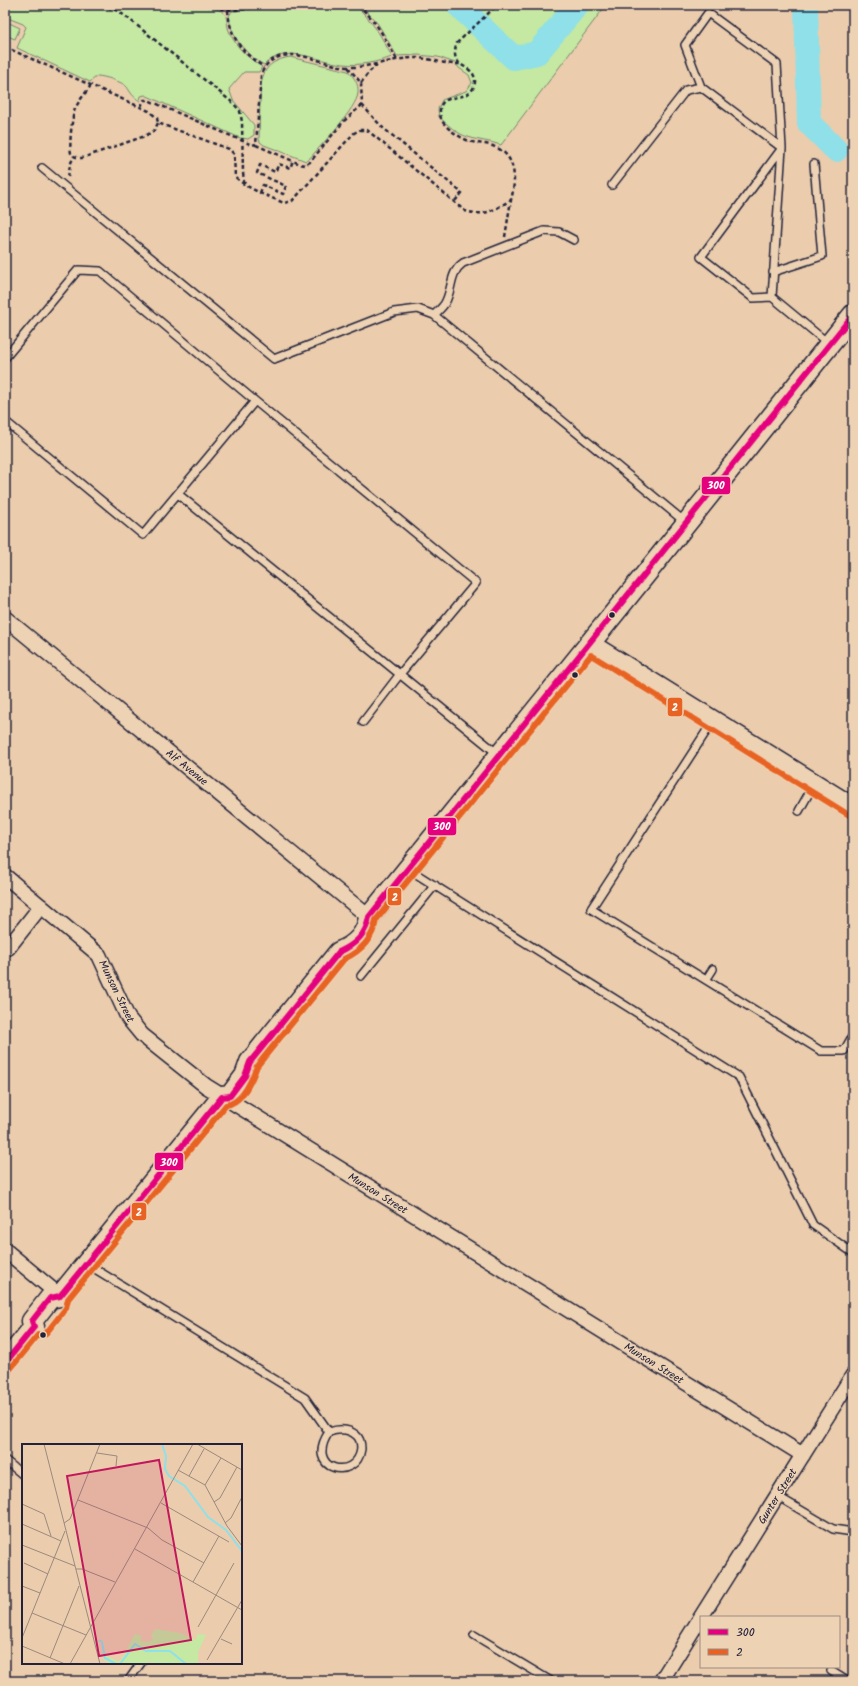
<svg xmlns="http://www.w3.org/2000/svg" width="858" height="1686" font-family="Kalam,sans-serif">
<style>
.green{fill:#c5e8a2;stroke:#74856e}
.lines{fill:none;stroke-linecap:round;stroke-linejoin:round}
.river{stroke:#8fe0e8;stroke-width:24}
.lane-casing{stroke:#22223b;stroke-width:10}
.street-casing{stroke:#22223b;stroke-width:17}
.secondary-casing{stroke:#22223b;stroke-width:23}
.path{stroke:#22223b;stroke-width:2.5;stroke-dasharray:4 3;stroke-linecap:butt}
.lane{stroke:#eed2b4;stroke-width:7}
.street{stroke:#eed2b4;stroke-width:14}
.secondary{stroke:#eed2b4;stroke-width:20}
.path-bridge{stroke:#22223b;stroke-width:2.5;stroke-dasharray:4 3;stroke-linecap:butt}
.bus-1-casing{stroke:#eed2b4;stroke-width:9}
.bus-2-casing{stroke:#eed2b4;stroke-width:9}
.bus-1{stroke:#e5007d;stroke-width:6}
.bus-2{stroke:#e86223;stroke-width:6}
.bus-dot{fill:#22223b;stroke:#eed2b4;stroke-width:1.5}
.labels{text-anchor:middle;stroke-width:3;stroke-linejoin:round;paint-order:stroke}
.street-label{font-size:11px;fill:#22223b;stroke:#eed2b4}
.inset-river{fill:none;stroke:#8fe0e8;stroke-width:2}
.inset-road{fill:none;stroke:#9b897f;stroke-width:1}
.view{fill:#c2185b;fill-opacity:0.15;stroke:#c2185b;stroke-width:2}
.inset-edge{fill:none;stroke:#22223b;stroke-width:2}
.line-badge{stroke:#eed2b4;stroke-width:1.5}
.badge-label{font-size:11px;text-anchor:middle;font-weight:bold;fill:#fff}
</style>
<rect width="100%" height="100%" fill="#ebcdad"/>
<filter id="ink" filterUnits="userSpaceOnUse"><feTurbulence type="fractalNoise" baseFrequency=".025" numOctaves="2"/><feDisplacementMap in="SourceGraphic" scale="8" xChannelSelector="R" yChannelSelector="G"/><feConvolveMatrix kernelMatrix="1 2 1 2 8 2 1 2 1" color-interpolation-filters="sRGB"/></filter>
<g filter="url(#ink)">
<path class="green" d="M5 5H204C209 7 221 9 224 13 227 16 227 24 228 28 234 46 247 57 262 67L259 72H244L229 89 233 100 254 125V135L248 139 240 138 145 95 141 96 140 101C133 97 131 93 127 87 123 82 104 76 97 76L90 82 17 48 26 27 23 24 5 17Z
M264 5H355C372 20 382 37 392 57 377 62 360 66 343 64 316 61 287 43 264 65 247 55 230 37 229 16L232 11 255 8Z
M361 5H606L501 145C490 141 479 141 468 137 457 134 447 124 439 117L438 109 442 100 466 91 472 83 469 75 459 68 455 63 438 57 418 55 397 56 378 24Z
M5 21 20 28 15 39 5 35Z
M290 57 348 71C354 77 359 84 358 93 357 108 322 144 310 158L306 161 264 145 260 142 259 139C259 126 260 114 260 101 261 77 262 62 290 57Z"/>
<g class="lines">
<path class="river" d="M458 5 514 58 537 53 577 5
M806 5 809 123 836 150"/>
<defs>
<path id="lane" d="M701 87 685 45 708 13 777 64 782 148 701 257 753 298 772 297 829 344
M42 168 274 359 394 312 418 309 434 315 685 522
M612 185 686 90 701 87 782 148 772 297
M773 272 822 256 814 164
M434 315C438 311 442 308 445 303 453 289 449 273 463 263L544 231 559 232 574 240
M5 358 78 270 100 271 255 401 143 535 5 421
M255 401 476 583 400 674 363 722
M178 494 498 754
M713 721 591 909 821 1051H844L853 1035
M799 811 814 784
M410 870 739 1077 813 1225 853 1253
M361 976 435 885
M706 980 713 969
M87 1264 305 1398 329 1432C303 1471 357 1482 361 1449 361 1444 360 1438 356 1435 348 1428 338 1429 329 1432
M5 1460 23 1475
M777 1496 833 1529 853 1532
M474 1635 551 1681
M831 1671 847 1681
M128 1681 141 1663"/>
<path id="street" d="M5 618 369 917
M5 876 99 955 128 1018 142 1035 206 1086 803 1455
M8 948 41 906
M5 1250 60 1296
M701 1617 853 1375
M661 1681 701 1617"/>
<path id="secondary" d="M589 644 853 808
M34 1327 32 1321 50 1298 60 1296 222 1097 230 1096 245 1076 250 1062 339 952C355 946 367 934 369 917L645 575 853 315
M5 1363 34 1327"/>
</defs>
<use href="#lane" class="lane-casing"/>
<use href="#street" class="street-casing"/>
<use href="#secondary" class="secondary-casing"/>
<path class="path" d="M61 5H71
M207 5C223 11 244 12 260 5
M358 5C376 20 386 40 397 60
M228 10C230 38 241 52 264 67
M5 47 149 111 157 118 158 123 229 149 234 154 235 177 245 185
M348 67 361 83 362 105 344 121 310 162 305 165 300 164 256 145 261 75C264 65 272 58 283 56 302 51 328 66 348 67 370 68 391 59 412 58 428 57 444 65 460 64
M361 83 368 73 377 65
M91 85C86 93 79 100 75 109 72 115 69 146 71 153 73 157 78 158 82 158L145 136 154 131 158 123
M362 105 382 127 462 193 454 202
M141 107 144 100H148L252 145 256 144
M243 173 244 182 247 186 260 193 284 203 292 201 296 197 354 133 360 130H367L465 211C486 217 493 210 511 200 516 181 517 156 495 147 487 143 477 144 469 141 461 138 454 133 448 128 443 123 440 119 440 112 439 89 472 106 475 82 476 63 447 70 457 43L497 5
M68 177 70 165 74 156
M260 193 263 185 283 194 286 186 257 173 260 165 275 172 279 164 290 168 293 161
M505 237 511 200"/>
<use href="#lane" class="lane"/>
<use href="#street" class="street"/>
<use href="#secondary" class="secondary"/>
<path class="path-bridge" d="M101 5 118 11 129 19 233 103 240 111 242 122 243 173"/>
<defs>
<path id="bus-1" d="M34 1327 32 1321 50 1298 60 1296 222 1097 230 1096 245 1076 250 1062 339 952C355 945 366 935 369 917L853 315
M5 1363 34 1327"/>
<path id="bus-2" d="M11 1368 38 1335H43L47 1332 66 1308 68 1299 226 1105C242 1103 252 1080 257 1066L344 959C361 951 373 939 376 920L591 655 849 815"/>
</defs>
<use href="#bus-1" class="bus-1-casing"/>
<use href="#bus-2" class="bus-2-casing"/>
<use href="#bus-1" class="bus-1"/>
<use href="#bus-2" class="bus-2"/>
</g>
</g>
<g class="bus-dot">
<circle cx="612" cy="615" r="3.5"/>
<circle cx="575" cy="675" r="3.5"/>
<circle cx="43" cy="1335" r="3.5"/>
</g>
<g class="labels">
<g class="street-label">
<text transform="translate(187 767) rotate(39)" y="4">Alf Avenue</text>
<text transform="translate(117 991) rotate(64)" y="4">Munson Street</text>
<text transform="translate(378 1193) rotate(32)" y="4">Munson Street</text>
<text transform="translate(654 1363) rotate(32)" y="4">Munson Street</text>
<text transform="translate(777 1496) rotate(-58)" y="4">Gunter Street</text>
</g>
</g>
<g transform="translate(22 1444)">
<rect width="220" height="220" fill="#ebcdad"/>
<path d="M133 185 158 189 174 196 175 190 184 191 176 208V220H128L129 217 122 220H88L81 215 84 211 95 217 99 216 113 190 120 192 118 197 126 198 131 196 129 192Z" fill="#c5e8a2"/>
<path class="inset-river" d="M140 0 144 12 143 25 147 32 163 42 186 73 204 86 220 107M77 196 80 198 83 214 94 220M98 220 113 200 124 207H148L164 220"/>
<path class="inset-road" d="M22 0 78 220M175 0 220 26M75 9 95 12 94 22M156 26 183 41 205 82 220 102M167 32 182 5M183 41 199 14M56 56 126 84 140 96 182 119M192 58 198 54 215 23M139 59 207 98M0 60 22 70 29 92M42 79 48 75 78 0M203 79 209 74 220 53M0 80 39 97M0 101 53 122M113 105 220 166M2 119 26 130M54 125H60L93 138M171 138 197 92M0 142 18 149M10 169 64 191M176 183 212 119M0 194 43 87M199 195 210 200M0 202 43 220M28 214 57 142M185 216 220 156M48 220 171 0"/>
<path class="view" d="M137 16 169 196 77 212 45 32Z"/>
<rect width="220" height="220" class="inset-edge"/>
</g>
<g class="line-badge">
<rect x="701" y="476" width="30" height="19" rx="4" fill="#e5007d"/>
<rect x="667" y="697" width="16" height="20" rx="4" fill="#e86223"/>
<rect x="427" y="817" width="30" height="19" rx="4" fill="#e5007d"/>
<rect x="387" y="887" width="15" height="19" rx="4" fill="#e86223"/>
<rect x="154" y="1152" width="30" height="19" rx="4" fill="#e5007d"/>
<rect x="131" y="1202" width="16" height="19" rx="4" fill="#e86223"/>
</g>
<g class="badge-label">
<text x="716" y="489">300</text>
<text x="675" y="711">2</text>
<text x="442" y="830">300</text>
<text x="395" y="901">2</text>
<text x="169" y="1166">300</text>
<text x="139" y="1216">2</text>
</g>
<rect width="858" height="1686" fill="none" stroke="#eed2b4" stroke-width="20"/>
<rect x="10" y="10" width="838" height="1666" fill="none" stroke="#22223b" stroke-width="1.5" filter="url(#ink)"/>
<rect x="700" y="1616" width="140" height="52" fill="#eed2b4" stroke="#9c8c84"/>
<rect x="708" y="1629" width="20" height="6" fill="#e5007d" stroke="#9c8c84"/>
<text x="736" y="1636" font-size="12" fill="#22223b">300</text>
<rect x="708" y="1649" width="20" height="6" fill="#e86223" stroke="#9c8c84"/>
<text x="736" y="1656" font-size="12" fill="#22223b">2</text>
</svg>
